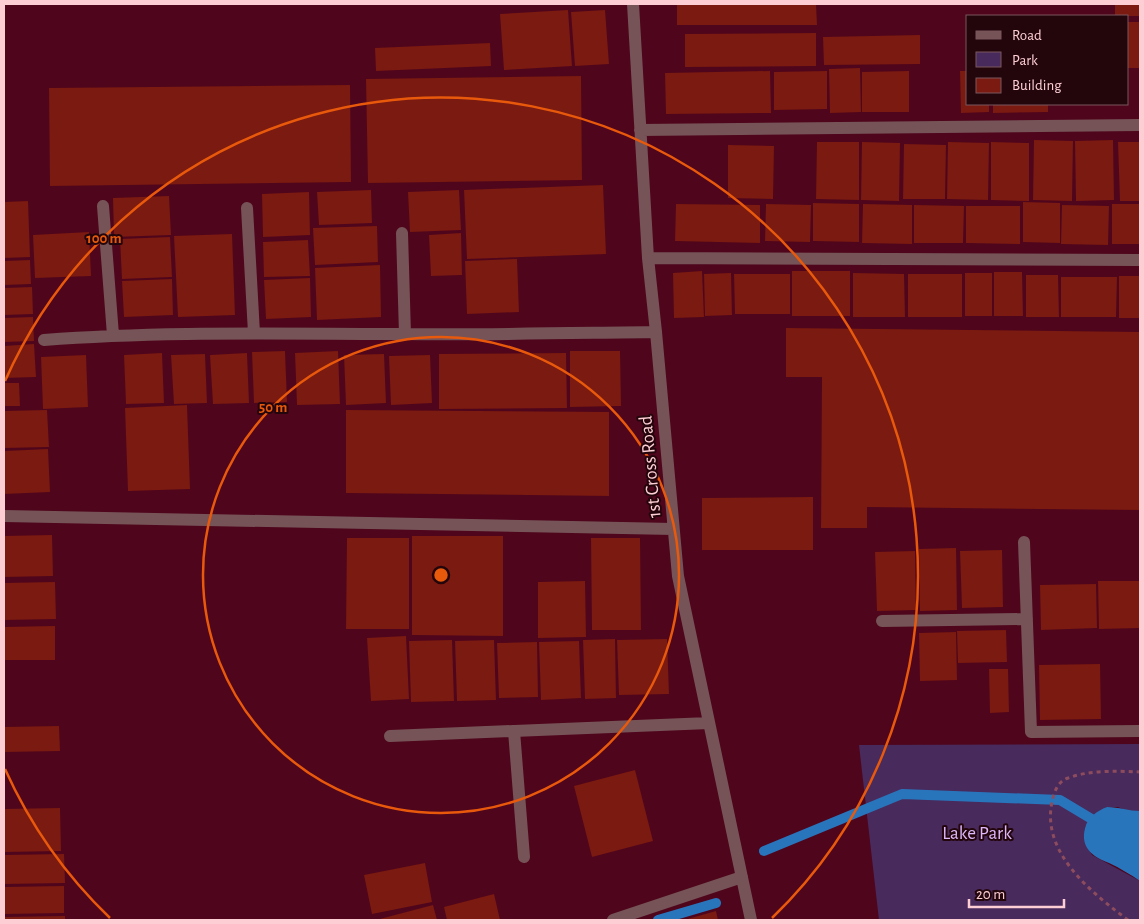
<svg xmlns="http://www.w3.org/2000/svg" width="1144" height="924" font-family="'Alegreya Sans',sans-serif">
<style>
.green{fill:#482a5c}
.water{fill:#2975bc}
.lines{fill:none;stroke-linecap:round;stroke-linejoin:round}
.stream{stroke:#2975bc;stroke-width:10}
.building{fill:#7a1a10}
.path{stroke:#8d4c5d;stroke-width:3;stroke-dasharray:4 4;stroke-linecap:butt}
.street{stroke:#765357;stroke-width:12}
.ring{fill:none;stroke:#e8590c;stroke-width:2.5}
.labels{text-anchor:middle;stroke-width:4;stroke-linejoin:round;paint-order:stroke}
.street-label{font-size:19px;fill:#fdcfd4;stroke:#23050c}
.park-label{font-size:19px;fill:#dcb7f9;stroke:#23050c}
.centre{fill:#e8590c;stroke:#23050c;stroke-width:2.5}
.ring-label{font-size:15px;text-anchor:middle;font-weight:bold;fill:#e8590c;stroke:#23050c;stroke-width:4;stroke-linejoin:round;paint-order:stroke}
</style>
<rect width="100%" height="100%" fill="#4f051c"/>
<path class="green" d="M1140 744V811H1128L1118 807H1107L1091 818 1085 827 1084 837 1087 847 1092 855 1140 881V920H879L859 745Z"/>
<path class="water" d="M1107 807C1119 807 1129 811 1140 811V881C1131 875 1120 868 1109 863 1093 857 1080 848 1085 828 1088 817 1097 811 1107 807Z"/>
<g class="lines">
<path class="stream" d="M764 851 902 794 1060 800 1100 824
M658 920 716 903"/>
</g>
<path class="building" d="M677 4H816L817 25H677Z
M1115 4H1140V16H1115Z
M568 10 572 66 504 70 500 14Z
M605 10 609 64 575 66 571 12Z
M1128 22H1140V68H1128Z
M816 33V66L685 67V34Z
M920 35V64L824 65 823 37Z
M490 43 491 66 376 71 375 48Z
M860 68 861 112 830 113 829 69Z
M770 71 771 113 666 114 665 73Z
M827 71V109L774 110V72Z
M909 71V112H862V72Z
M960 71H968V104H989V112L961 113Z
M581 76 582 180 368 183 366 79Z
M350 85 351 182 50 186 49 88Z
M993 104H1048V112L993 113Z
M1034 140 1073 141 1072 201 1033 200Z
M1113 140 1114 200 1076 201 1075 141Z
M817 142H859V200L816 199Z
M862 142 900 143 899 201 861 200Z
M948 142 989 143 988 200 947 199Z
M991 142 1029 143V201L991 200Z
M1118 142H1140V201H1120Z
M904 144 946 145 945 199H903Z
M728 145 774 146 773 199 728 198Z
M603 185 606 254 467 259 464 190Z
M371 190 372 223 319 225 317 192Z
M459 190 461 230 410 232 408 192Z
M309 192 310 235 263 237 262 194Z
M169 196 171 235 114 237 113 198Z
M28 201 30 257 4 258V202Z
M1023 202 1060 203V243L1023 242Z
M813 203 859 204V242L813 241Z
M676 204 760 205V243L675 241Z
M766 204 811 205 810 242 765 241Z
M863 204 912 205V244L862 243Z
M1112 204H1140V244H1112Z
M914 205 964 206 963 243H914Z
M1062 205 1109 206 1108 245 1061 244Z
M966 206H1020V244L966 243Z
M377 226 378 262 315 265 313 228Z
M89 232 91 276 35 278 33 235Z
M461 233 462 275 431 276 429 235Z
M232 234 235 315 178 317 174 236Z
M170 237 172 277 122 279 120 239Z
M308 240 310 276 264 277 263 242Z
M517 259 519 312 467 314 465 261Z
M30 260 31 284 4 285V261Z
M380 265 381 317 317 320 315 268Z
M702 271 704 317 674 318 673 273Z
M792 271H850V316H792Z
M994 272H1022L1023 316H994Z
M731 273 732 315 705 316 704 274Z
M853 273 904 274 905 317H853Z
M965 273H992V316H965Z
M734 274H790V314H735Z
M908 274H962V317H908Z
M1026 275H1058L1059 317H1026Z
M1119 276H1140V318H1119Z
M1061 277H1117L1116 317H1061Z
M310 278 311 317 266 319 264 280Z
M172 279 173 315 124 317 122 281Z
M32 287 33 314 4 315V288Z
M33 317 34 341 4 342V318Z
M786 328 1140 332V510L867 507V528H821L822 377H786Z
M34 344 36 377 4 378V346Z
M285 351 287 402 254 403 252 352Z
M338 351 340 404 297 405 295 353Z
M570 351H620L621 406 570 407Z
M162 353 164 403 126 404 124 355Z
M247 353 249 403 213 404 210 355Z
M566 353 567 408 439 409V354Z
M205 354 207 403 174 404 171 355Z
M384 354 386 403 346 405 344 355Z
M86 355 88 407 43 409 41 357Z
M430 355 432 403 391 405 389 356Z
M4 383H19L20 406H4Z
M187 405 190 489 128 491 125 408Z
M47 410 49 447 4 448V411Z
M346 410 609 412V496L346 493Z
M48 449 50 492 4 494V451Z
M813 497V550H702V498Z
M52 535 53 576 4 577V536Z
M412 536H503V636L412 635Z
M347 538H409V629H346Z
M591 538H640L641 630H592Z
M956 548 957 610 920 611 919 549Z
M1002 550 1003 607 962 608 960 551Z
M915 551 916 610 877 611 875 552Z
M585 581 586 637 538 638V582Z
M1098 581H1140V628L1099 629Z
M55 582 56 619 4 620V583Z
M1096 584 1097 628 1041 630 1040 585Z
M55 626V660H4V627Z
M1006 630 1007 662 958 663 957 631Z
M956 632 957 680 920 681 919 633Z
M406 636 409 699 371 701 367 638Z
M615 639 616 698 585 699 583 640Z
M667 639 669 694 619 695 617 640Z
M452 640 454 701 411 702 409 641Z
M494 640 496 700 457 701 455 641Z
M579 641 581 698 541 700 539 642Z
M537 642 538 697 499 698 497 643Z
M1100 664 1101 719 1040 720 1039 665Z
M989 669H1008L1009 712 990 713Z
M59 726 60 751 4 752V727Z
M635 770 653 841 592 857 574 786Z
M60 808 61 851 4 852V809Z
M64 854 65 883 4 884V855Z
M425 863 432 902 372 914 364 875Z
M64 886V913L4 914V887Z
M494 894 500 920H447L444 907Z
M433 905 437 920H376Z
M716 911 718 920H684Z
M65 916V920H4V917Z"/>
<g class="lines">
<path class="path" d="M1128 920C1092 893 1041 853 1052 802 1054 792 1058 781 1068 778 1090 770 1117 771 1140 772"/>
<path class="street" d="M633 4 648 258 656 332 678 576 751 920
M640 130 1140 125
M103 206 113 335
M247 208 254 333
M402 233 405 334
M648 258 1140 260
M44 340C163 331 283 334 403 334 487 335 572 333 656 332
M4 516 673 529
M1024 542 1031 732 1140 731
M882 621 1027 619
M514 731 524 857
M390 736 709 723
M613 920 742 877"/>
</g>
<g class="ring">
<circle cx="441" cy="575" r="238"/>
<path d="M110 918A477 477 0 0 1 5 769M5 381A477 477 0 1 1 772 918"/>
</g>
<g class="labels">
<g class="street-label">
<text transform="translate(649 467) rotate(-95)" y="7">1st Cross Road</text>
</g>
<g class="park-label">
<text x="977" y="839">Lake Park</text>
</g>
</g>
<circle cx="441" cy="575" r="8" class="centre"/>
<g class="ring-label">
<text x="104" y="243">100 m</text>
<text x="273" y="412">50 m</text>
</g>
<rect width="1144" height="924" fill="none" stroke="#fdcfd4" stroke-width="10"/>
<rect x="966" y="15" width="162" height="90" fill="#23050c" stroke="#7a565c"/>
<rect x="976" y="31" width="25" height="8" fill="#765357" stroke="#7a565c"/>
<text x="1012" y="40" font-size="15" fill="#fdcfd4">Road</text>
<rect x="976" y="52" width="25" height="15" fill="#482a5c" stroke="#7a565c"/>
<text x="1012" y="65" font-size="15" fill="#fdcfd4">Park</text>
<rect x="976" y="78" width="25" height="15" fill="#7a1a10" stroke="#7a565c"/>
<text x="1012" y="90" font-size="15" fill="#fdcfd4">Building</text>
<path d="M969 899v8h95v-8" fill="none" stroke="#fdcfd4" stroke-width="2.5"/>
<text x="976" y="899" font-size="15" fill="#fdcfd4" stroke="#23050c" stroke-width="4" paint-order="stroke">20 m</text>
</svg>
